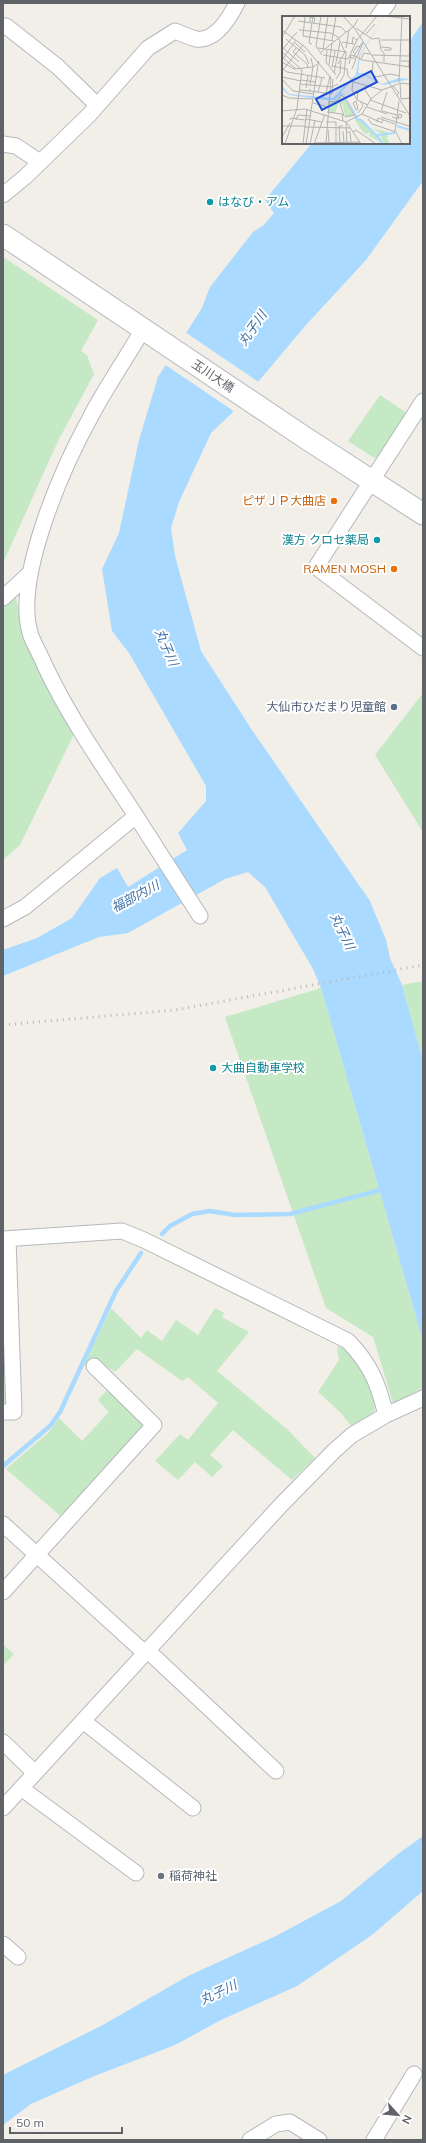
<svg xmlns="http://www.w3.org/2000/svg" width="426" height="2143" font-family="Mulish,'Noto Sans JP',sans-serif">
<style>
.green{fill:#c5e8c5}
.water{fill:#aadaff}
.pier{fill:#f1efe8}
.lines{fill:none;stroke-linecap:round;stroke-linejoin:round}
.stream{stroke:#aadaff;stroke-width:4.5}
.street-casing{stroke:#b5b8bc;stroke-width:17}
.secondary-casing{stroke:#b6babf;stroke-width:23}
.street{stroke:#fff;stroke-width:15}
.secondary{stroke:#fff;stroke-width:21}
.rail{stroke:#b6b7b8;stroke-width:3;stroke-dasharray:1 5;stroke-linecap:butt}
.culture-dot{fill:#0f9aa8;stroke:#fff;stroke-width:1.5}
.food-dot{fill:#e8710a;stroke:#fff;stroke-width:1.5}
.service-dot{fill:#5c6f8a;stroke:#fff;stroke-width:1.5}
.worship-dot{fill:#6b7280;stroke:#fff;stroke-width:1.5}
.labels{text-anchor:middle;stroke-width:4;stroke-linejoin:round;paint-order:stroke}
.culture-label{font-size:12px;fill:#0d838f;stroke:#fff;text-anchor:start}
.street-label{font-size:12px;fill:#5f6368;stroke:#fff}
.food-label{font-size:12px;fill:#c56008;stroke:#fff;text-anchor:end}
.service-label{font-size:12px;fill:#4e5e75;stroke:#fff;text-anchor:end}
.worship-label{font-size:12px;fill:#5b616d;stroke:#fff;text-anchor:start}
.water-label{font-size:13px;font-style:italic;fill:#4174aa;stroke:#fff}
.inset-river{fill:none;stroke:#aadaff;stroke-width:2}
.inset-road{fill:none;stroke:#b3b3b1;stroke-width:1}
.view{fill:#1d4ed8;fill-opacity:0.15;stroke:#1d4ed8;stroke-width:2}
.inset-edge{fill:none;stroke:#5f6368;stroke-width:2}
</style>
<rect width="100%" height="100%" fill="#f1efe8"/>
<path class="green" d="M3 257 98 320 81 351 87 355 94 374 58 441 3 563Z
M380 395 408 414 381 456 374 458 348 441Z
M15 594 25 638 76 730 20 845 3 860V604Z
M423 693V832L375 755Z
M423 981V1061L402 985Z
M321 988 423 1341V1388L393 1403 373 1337 326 1308 225 1017Z
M111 1308 141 1338 147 1330 162 1341 176 1320 198 1335 215 1308 224 1313 222 1317 249 1332 217 1371 287 1429 315 1458 292 1480 233 1430 210 1455 223 1466 212 1477 195 1462 178 1480 155 1461 180 1434 188 1440 218 1403 188 1377 182 1381 137 1349 115 1372 96 1359 89 1366 84 1365Z
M337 1346C344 1348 351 1352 355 1357 362 1364 379 1402 374 1411 371 1417 357 1422 351 1426L341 1413 318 1392 339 1360Z
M6 1350 10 1406H3V1351Z
M108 1389 142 1422 143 1427 64 1519 6 1469 48 1433 59 1418 82 1441 109 1412 98 1400Z
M3 1645 14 1654 3 1666Z"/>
<path class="water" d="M423 22V181L366 260 306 325 232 413 211 433 179 502 171 528 175 556 201 651 252 730 370 901 386 940 390 958 402 985 423 1061V1341L321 988 313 969 265 887 248 872 225 879 128 933 99 937 3 976V950L37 938 72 918 100 878 117 868 128 887 187 850 178 833 206 801V786L129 653 112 631 102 569 119 533 139 440 158 377 202 308 210 287 253 232 264 225 274 213 265 200 312 143H409V42Z
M423 1836V1891L372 1935 297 1986 221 2020 175 2045 92 2077 31 2104 3 2125V2075L101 2026 188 1976 276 1936 341 1901 398 1854Z"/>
<path class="pier" d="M185 332 260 383 235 412 164 364Z"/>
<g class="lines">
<path class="stream" d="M162 1234 170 1226 192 1214 210 1211 235 1215 290 1214 384 1189
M3 1466 50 1426 60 1412 116 1291 141 1253"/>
<defs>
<path id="street" d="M378 17 388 3
M6 26 58 67 97 105
M3 144 16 146 40 162
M3 195 25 177 89 115 148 48 175 31C182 34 189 37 196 39 216 42 230 17 237 3
M423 401 316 567 423 648
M3 598 30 573
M136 816 200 916
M3 919 25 907 136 816C104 767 70 719 45 666 41 656 35 646 31 636 12 581 63 467 90 418 106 387 126 359 143 329
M3 1239 122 1231 144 1240 348 1341C371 1365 378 1383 386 1415
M3 1412H14L8 1239
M3 1524 146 1654
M3 1592 154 1425 94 1366
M148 1651 276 1771
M83 1721 193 1808
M3 1742 35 1773
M21 1788 136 1873
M3 1808 281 1505 334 1451 352 1435 386 1415 423 1398
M3 1944 18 1957
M250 2140 276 2124 290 2122 319 2140
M374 2140 414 2074"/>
<path id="secondary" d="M3 235 304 437 423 514"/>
</defs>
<use href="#street" class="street-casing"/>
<use href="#secondary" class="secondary-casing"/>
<use href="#street" class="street"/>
<use href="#secondary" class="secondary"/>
<path class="rail" d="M3 1025 175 1010 423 965"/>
</g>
<g class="culture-dot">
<circle cx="210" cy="202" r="4"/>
<circle cx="377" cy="540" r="4"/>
<circle cx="213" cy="1068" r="4"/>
</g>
<g class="food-dot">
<circle cx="334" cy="501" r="4"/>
<circle cx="394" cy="569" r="4"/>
</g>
<circle class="service-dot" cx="394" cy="707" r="4"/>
<circle class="worship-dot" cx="161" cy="1876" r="4"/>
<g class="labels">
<g class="culture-label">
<text x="218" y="206">はなび・アム</text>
<text x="369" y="544" text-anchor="end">漢方 クロセ薬局</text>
<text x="221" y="1072">大曲自動車学校</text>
</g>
<g class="street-label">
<text transform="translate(213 376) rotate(34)" y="4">玉川大橋</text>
</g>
<g class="food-label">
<text x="326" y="505">ピザＪＰ大曲店</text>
<text x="386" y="573">RAMEN MOSH</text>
</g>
<g class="service-label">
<text x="386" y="711">大仙市ひだまり児童館</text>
</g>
<g class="worship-label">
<text x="169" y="1880">稲荷神社</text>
</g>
<g class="water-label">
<text transform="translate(252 328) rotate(-55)" y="5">丸子川</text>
<text transform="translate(167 647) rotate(67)" y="5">丸子川</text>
<text transform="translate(135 896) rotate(-28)" y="5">福部内川</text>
<text transform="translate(343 931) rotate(64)" y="5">丸子川</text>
<text transform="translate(218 1992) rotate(-25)" y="5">丸子川</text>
</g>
</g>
<g transform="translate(282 16)">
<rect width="128" height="128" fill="#f1efe8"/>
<path d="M57 82 63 83 71 99 63 101 61 89 57 86 53 97 46 96 47 87 54 86ZM73 104H79L100 127 87 120 88 116 84 118 80 115ZM89 112 106 116 105 123 108 126 102 128 98 117Z" fill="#c5e8c5"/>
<path d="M102 0 78 40 76 57H81L100 68 117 62 128 63 101 69 80 58 74 60 59 76 65 82 77 104H74L65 82 59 78 53 84H44L7 79 0 73V70L7 78 51 82 74 58 77 40Z" fill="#aadaff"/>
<path class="inset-river" d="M74 103 79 104 98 123 100 128M115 110 128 114M95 119 113 117"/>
<path class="inset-road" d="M23 0 21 20 52 25M39 0 34 30 40 39M61 0 73 13 128 100M103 0 128 3M16 5 59 11 64 16M28 6V1L31 2H33L32 7M74 12 90 23 97 22 99 34 102 37V46M0 14 23 31 49 62 44 128M17 14 49 17 56 21 64 38 62 59 58 66M84 18 93 8M0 21 13 0M4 23 23 39 27 48M50 24 54 0M99 24H128M60 26 72 28M13 27 23 36M30 28 27 27 31 0M70 28 71 21 75 24M99 31 109 32V34H102M1 32 17 46M14 32 11 36 25 48 26 52M36 32 65 36M64 32 67 14M41 33 46 0M0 34 15 16M45 34 44 46 54 59M0 36 20 54 15 92 3 128M39 36 72 10 76 3M73 38 71 36 75 30 78 31M41 39 66 43 75 24 95 0M72 39 75 41 81 27H80L72 40 80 44 128 51M90 39 128 40M0 41 14 53M68 41 74 43 70 53M79 43 82 37 88 38M0 44 14 24M119 45H127V51M0 46 12 53 31 51 37 47 36 45 37 47M91 46 90 58 94 61 108 58 118 60M56 48 63 36M67 48 69 39 72 40M47 49 50 27M50 50 65 53 66 60 72 66 100 74M50 51 53 35M0 52 5 56 43 62M0 55 21 29M52 57 58 26M0 61 19 65M0 63 11 75 32 78M54 63 58 57 59 45M19 64 34 66M71 65 70 74 75 84 86 89M117 66 120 0M118 67 119 83 128 82M18 68 50 71 56 68M28 69 31 51 29 42M85 70 83 74 89 83M111 70 118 67 128 68M24 72 26 59M17 74 28 75V73M28 75 50 78 51 63M36 76 40 62M44 77 48 60M71 77 76 75 75 84M0 79 7 82 31 83M88 84 124 97M74 85 76 93 74 94 71 87ZM46 86 55 85 59 79 63 82 72 99 63 101M31 87 46 91M58 87 62 100M85 91 105 98M0 95 23 93 64 106 80 98 89 83 100 74 111 70 117 77 115 79M99 95 105 76M100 95 115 99M45 96 60 98 61 105M76 97 81 90 79 86M80 98 100 107 101 104M99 101 127 110M110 101 114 102H119L120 99 117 98 116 102M24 103 40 106M86 103 90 108 114 116 120 128M8 104 9 102 23 104M14 104 16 99 29 100M44 106H54V127M64 106 65 128M95 106 96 102 113 108M65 107 79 128M0 110H23M22 111 68 112M46 113 47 127M61 115 62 127M65 116H68L69 126M71 116 74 114 94 128M113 116 117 85M0 121 8 107M32 127 78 126M58 127 57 110H61M21 128 25 93M24 128 36 49M28 128 33 104M32 128 43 98"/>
<path class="view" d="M89 55 95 66 40 94 34 83Z"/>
<rect width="128" height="128" class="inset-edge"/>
</g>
<rect width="426" height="2143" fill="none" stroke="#5f6368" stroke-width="8"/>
<g transform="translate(398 2115) rotate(117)" stroke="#ffffff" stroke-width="3" paint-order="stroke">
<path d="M0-3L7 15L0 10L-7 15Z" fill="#5f6368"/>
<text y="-6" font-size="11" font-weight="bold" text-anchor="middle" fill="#5f6368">N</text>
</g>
<path d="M10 2127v6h112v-6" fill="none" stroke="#5f6368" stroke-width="2"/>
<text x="16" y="2127" font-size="12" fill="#5f6368" stroke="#ffffff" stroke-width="3" paint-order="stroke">50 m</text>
</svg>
